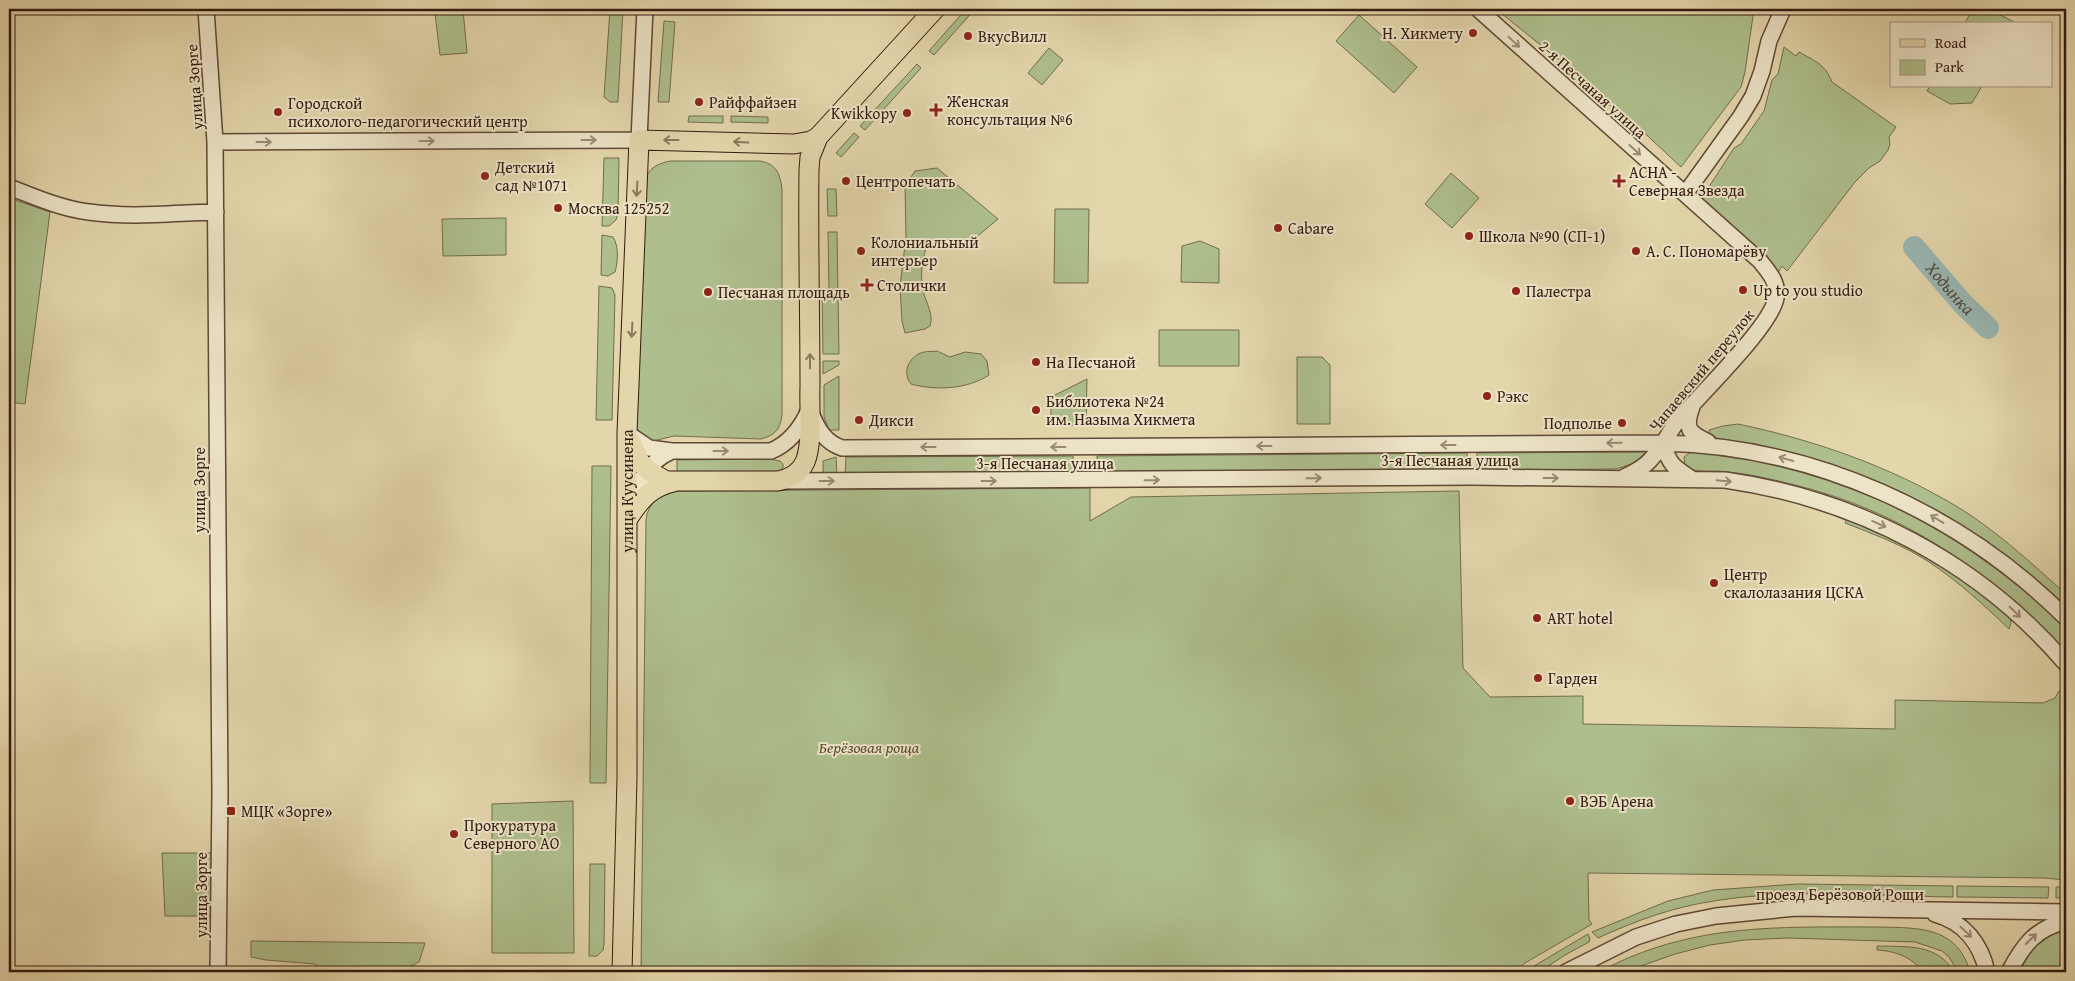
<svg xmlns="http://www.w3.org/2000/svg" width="2075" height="981" font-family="'Gentium Book Plus',serif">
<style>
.green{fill:#aebf8d;stroke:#716c4e}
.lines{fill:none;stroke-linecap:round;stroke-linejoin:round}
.river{stroke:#99b7b3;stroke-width:22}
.minor-casing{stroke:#604936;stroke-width:18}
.major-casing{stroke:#341a0f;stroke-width:21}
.minor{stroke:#ede4c8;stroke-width:15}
.major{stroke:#e3d6ab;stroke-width:19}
.oneway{stroke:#9a8975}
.oneway2{stroke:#8c785d}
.poi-dot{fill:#8f2418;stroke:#ede4c8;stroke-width:2}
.labels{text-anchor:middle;stroke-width:4;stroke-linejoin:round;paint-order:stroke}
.poi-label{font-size:16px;fill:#341a0f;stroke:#ede4c8;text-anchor:start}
.street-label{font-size:16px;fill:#341a0f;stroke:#ede4c8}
.park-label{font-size:16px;font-style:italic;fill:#594c35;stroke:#ede4c8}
.water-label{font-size:18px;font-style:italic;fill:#524940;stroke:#ede4c8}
</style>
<rect width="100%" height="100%" fill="#e3d6ab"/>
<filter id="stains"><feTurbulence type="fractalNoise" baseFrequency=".004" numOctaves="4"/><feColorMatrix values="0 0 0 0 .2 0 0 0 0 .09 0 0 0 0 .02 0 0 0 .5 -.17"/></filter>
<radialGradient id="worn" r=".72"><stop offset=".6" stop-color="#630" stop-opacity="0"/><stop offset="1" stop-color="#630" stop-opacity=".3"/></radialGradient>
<path class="green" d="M610 9H623L618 102H610L604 97Z
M966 9H975L934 55 929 51Z
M1496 9H1745L1753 16 1745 72 1741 87 1681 167 1624 114 1596 97 1580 77Z
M1973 9H1989L2016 23 1964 24Z
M463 10 467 53 440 55 435 13Z
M1359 15 1417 67 1394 93 1336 41Z
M664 21 675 22 669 102H658Z
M1784 47 1796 56 1799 52C1815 61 1825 64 1832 82L1896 127 1889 137 1890 144 1888 150 1880 161 1869 168 1855 182 1787 271 1782 266 1778 273H1772L1704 206 1699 194 1707 190 1734 148 1741 144 1764 111 1772 80 1778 74Z
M1049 48 1063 60 1042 85 1028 73Z
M917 64 921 68 865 130 860 126Z
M1930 86H1982L1972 103 1950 104 1927 91Z
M689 116H723V123L688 122Z
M731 116 768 117V123L731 122Z
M854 133 859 137 841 157 836 153Z
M604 158H619L618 214 616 220 609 226H602Z
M670 161H760C776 164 780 173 782 189V415C780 430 775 435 761 439L674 436 653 441 644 439 636 434 644 180C650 168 656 164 670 161Z
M937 168 998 219 974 239 938 240 926 248C922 263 920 276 923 291 926 303 934 314 930 326L925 329 905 333 902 321 900 286 906 237 905 186 915 171Z
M1451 173 1479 198 1452 228 1425 204Z
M827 189H836L837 216H828Z
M9 198 50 212 25 404 9 402Z
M1055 209H1089L1088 283H1054Z
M506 218V255L443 256 442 219Z
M828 232H837L839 354H823L822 291 829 290Z
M602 235 613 237C619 246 618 262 615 272L608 276 601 275Z
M1200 241 1219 249V283L1181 282 1182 246Z
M599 286 612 288 615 295 612 420H596Z
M1159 330H1239V366H1159Z
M937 351 950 357 965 352 981 354 987 361 989 375C968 389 936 391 911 384 901 372 910 355 924 352 928 351 933 352 937 351Z
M1297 357H1322L1330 365V424H1297Z
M823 361H839V365L823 374Z
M839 376V430H829L824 417V385Z
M1087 379 1086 426 1051 425V397Z
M1738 424C1814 440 1889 466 1956 506 1996 530 2031 563 2066 594V608C2050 592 2031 578 2014 564 1989 545 1964 525 1936 510 1867 471 1787 447 1709 437V430L1723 426Z
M1692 451C1714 454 1737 455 1759 460 1878 487 1972 541 2061 623L2066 629V653C1991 571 1901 510 1791 484 1770 479 1749 474 1728 472 1715 470 1702 473 1690 469L1685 466 1684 457Z
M1647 452 1632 464 1616 469 1477 470V453Z
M1467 453 1468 470 1097 473V456Z
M1073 456V474L845 476 846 457Z
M836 457 837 476 827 475 823 471V461Z
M770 459 780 461 783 464V468L775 474 677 476V460Z
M592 466H611L606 783H590Z
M1090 488V521L1131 497 1459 491 1463 668 1490 697 1583 696V724L1895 729V700L2043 703 2055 698 2059 691 2066 700V880L2044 878 1588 873 1589 920 1592 924 1525 963 1514 972H641L646 520C648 503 659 495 676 491Z
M1847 518 1894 538 1962 577 2010 617 2011 623 2009 629C1984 605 1958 581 1929 562 1903 545 1873 534 1845 523Z
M573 801 574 953H492V804Z
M162 853H212L211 916H165Z
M590 864H605L604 945 603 950 597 956H589Z
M1797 884 1953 886V897C1874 896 1792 888 1714 901 1673 907 1635 921 1598 938L1592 932 1668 901 1713 890Z
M1957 886 2049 887 2048 898 1957 897Z
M2056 887H2066V898H2056Z
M1877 927C1916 928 1957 925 1970 972H1958L1949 957 1942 951 1915 942 1788 938 1745 940 1710 945 1675 954 1624 972H1599C1690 923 1777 927 1877 927Z
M2066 931V972H2020C2030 949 2040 935 2066 931Z
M1588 934 1590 939 1589 942 1565 955 1539 972H1524Z
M251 941 425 943 419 962 405 969V972H320L315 964 266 960 251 957Z
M1877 946C1907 947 1937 943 1954 972H1918L1916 969 1918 966C1906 955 1893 951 1877 950Z"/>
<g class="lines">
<path class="river" id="s1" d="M1914 247 1963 304 1988 328"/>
<defs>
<path id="minor" d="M206 9 215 142 220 793 218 972
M1478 9 1760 261C1769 272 1779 283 1776 298 1771 327 1698 396 1676 423 1668 434 1662 448 1652 458 1645 467 1635 472 1624 477
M215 142 639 140 645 9
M9 187C35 197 62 209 89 212 131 218 174 213 216 212
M1685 194 1741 116 1753 96 1762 71 1769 41 1783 9
M1692 407C1684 429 1689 433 1708 442
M811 413C818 430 825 442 842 448L1663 443C1813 446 1960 512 2066 618
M627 433 649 448 672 451H771C790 443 801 428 809 410
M1663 443C1669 464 1673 467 1692 479
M782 481 1472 477 1725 480C1857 499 1979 562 2066 664
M631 508C638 482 647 462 672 451
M1935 914C1964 922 1981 944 1987 972
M1566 972 1636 937 1676 924 1716 916 1796 908 2066 912
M2009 972C2024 944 2035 929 2066 921"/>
<g id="major">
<path d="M630 440 640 462 649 471 666 481H778C789 479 800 473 805 462 813 443 809 408 810 387 810 314 808 242 809 170L810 157 818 137 935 9"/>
<path d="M629 517C641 499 651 487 673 482"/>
<path id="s2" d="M622 972 627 778V433L639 140 794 144 811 141 818 137"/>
</g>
</defs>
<use href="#minor" class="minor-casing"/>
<use href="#major" class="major-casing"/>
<use href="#minor" class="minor"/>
<use href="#major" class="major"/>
</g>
<defs><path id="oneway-shaft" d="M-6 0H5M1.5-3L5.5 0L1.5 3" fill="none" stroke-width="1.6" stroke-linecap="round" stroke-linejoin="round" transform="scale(1.25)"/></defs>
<g class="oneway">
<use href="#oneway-shaft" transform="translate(1514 42) rotate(43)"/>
<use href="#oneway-shaft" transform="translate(589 140)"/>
<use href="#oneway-shaft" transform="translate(427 141)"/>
<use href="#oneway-shaft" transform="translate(264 142)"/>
<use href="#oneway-shaft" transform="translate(1635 150) rotate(42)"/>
<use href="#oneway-shaft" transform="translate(1614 443) rotate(179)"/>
<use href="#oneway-shaft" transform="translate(1448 445) rotate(180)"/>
<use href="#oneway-shaft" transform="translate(1264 446) rotate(180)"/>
<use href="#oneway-shaft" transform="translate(928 447) rotate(180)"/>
<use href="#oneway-shaft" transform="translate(1058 447) rotate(180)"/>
<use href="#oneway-shaft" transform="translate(721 451)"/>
<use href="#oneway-shaft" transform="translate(1786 459) rotate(-165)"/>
<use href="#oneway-shaft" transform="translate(1314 478) rotate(-1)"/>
<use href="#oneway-shaft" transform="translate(1551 478)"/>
<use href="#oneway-shaft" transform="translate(1152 480) rotate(-1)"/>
<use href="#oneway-shaft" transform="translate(827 481)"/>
<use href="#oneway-shaft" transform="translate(989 481)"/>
<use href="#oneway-shaft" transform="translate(1724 481) rotate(5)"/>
<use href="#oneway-shaft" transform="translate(1937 519) rotate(-149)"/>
<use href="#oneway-shaft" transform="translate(1879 524) rotate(24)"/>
<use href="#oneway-shaft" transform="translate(2015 612) rotate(44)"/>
<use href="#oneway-shaft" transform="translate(1966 932) rotate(43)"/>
<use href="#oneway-shaft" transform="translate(2031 939) rotate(-45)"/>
</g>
<g class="oneway2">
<use href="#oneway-shaft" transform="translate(671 140) rotate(-180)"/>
<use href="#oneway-shaft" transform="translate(741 142) rotate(-177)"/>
<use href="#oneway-shaft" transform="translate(637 189) rotate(93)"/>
<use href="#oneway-shaft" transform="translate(632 330) rotate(93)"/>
<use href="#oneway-shaft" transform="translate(810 361) rotate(-90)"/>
</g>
<g class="poi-dot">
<circle cx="1473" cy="33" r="5"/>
<circle cx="968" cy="36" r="5"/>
<circle cx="699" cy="102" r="5"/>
<path d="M933.5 102.5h5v5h5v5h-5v5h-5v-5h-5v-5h5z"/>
<circle cx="278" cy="112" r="5"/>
<circle cx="907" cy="113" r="5"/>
<circle cx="485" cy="176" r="5"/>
<circle cx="846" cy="181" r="5"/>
<path d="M1616.5 173.5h5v5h5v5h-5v5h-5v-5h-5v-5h5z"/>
<circle cx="558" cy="208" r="5"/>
<circle cx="1278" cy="228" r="5"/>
<circle cx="1469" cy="236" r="5"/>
<circle cx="861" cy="251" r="5"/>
<circle cx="1636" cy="251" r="5"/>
<path d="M864.5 277.5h5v5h5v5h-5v5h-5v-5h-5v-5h5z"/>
<circle cx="1743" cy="290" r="5"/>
<circle cx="1516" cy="291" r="5"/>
<circle cx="708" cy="292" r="5"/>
<circle cx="1036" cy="362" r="5"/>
<circle cx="1487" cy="396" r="5"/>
<circle cx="1036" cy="410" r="5"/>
<circle cx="859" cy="420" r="5"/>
<circle cx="1622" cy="423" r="5"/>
<circle cx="1714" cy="583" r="5"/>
<circle cx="1537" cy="618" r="5"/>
<circle cx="1538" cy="678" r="5"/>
<circle cx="1570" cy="801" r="5"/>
<rect x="226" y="806" width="10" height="10" rx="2.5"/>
<circle cx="454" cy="834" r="5"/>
</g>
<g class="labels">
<g class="poi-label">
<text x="1463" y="39" text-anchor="end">Н. Хикмету</text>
<text x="978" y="42">ВкусВилл</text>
<text x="947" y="107">Женская<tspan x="947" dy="18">консультация №6</tspan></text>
<text x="709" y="108">Райффайзен</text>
<text x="288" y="109">Городской<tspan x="288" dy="18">психолого-педагогический центр</tspan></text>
<text x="897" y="119" text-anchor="end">Kwikkopy</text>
<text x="495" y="173">Детский<tspan x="495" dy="18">сад №1071</tspan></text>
<text x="1629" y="178">АСНА -<tspan x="1629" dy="18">Северная Звезда</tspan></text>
<text x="856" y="187">Центропечать</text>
<text x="568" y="214">Москва 125252</text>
<text x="1288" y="234">Cabare</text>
<text x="1479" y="242">Школа №90 (СП-1)</text>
<text x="871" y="248">Колониальный<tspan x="871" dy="18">интерьер</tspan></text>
<text x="1646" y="257">А. С. Пономарёву</text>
<text x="877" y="291">Столички</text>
<text x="1753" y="296">Up to you studio</text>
<text x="1526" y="297">Палестра</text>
<text x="718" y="298">Песчаная площадь</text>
<text x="1046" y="368">На Песчаной</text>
<text x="1497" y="402">Рэкс</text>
<text x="1046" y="407">Библиотека №24<tspan x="1046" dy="18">им. Назыма Хикмета</tspan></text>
<text x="869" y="426">Дикси</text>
<text x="1612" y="429" text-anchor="end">Подполье</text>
<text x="1724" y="580">Центр<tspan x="1724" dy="18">скалолазания ЦСКА</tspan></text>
<text x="1547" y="624">ART hotel</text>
<text x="1548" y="684">Гарден</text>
<text x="1580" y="807">ВЭБ Арена</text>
<text x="241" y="817">МЦК «Зорге»</text>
<text x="464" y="831">Прокуратура<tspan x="464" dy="18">Северного АО</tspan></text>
</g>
<g class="street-label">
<text transform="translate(194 87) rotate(-94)" y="6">улица Зорге</text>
<text transform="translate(1593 89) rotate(42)" y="6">2-я Песчаная улица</text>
<text transform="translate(1701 370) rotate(-50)" y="6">Чапаевский переулок</text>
<text x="1450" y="466">3-я Песчаная улица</text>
<text x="1045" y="469">3-я Песчаная улица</text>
<text transform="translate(199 490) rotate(-90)" y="6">улица Зорге</text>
<text dy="6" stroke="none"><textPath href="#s2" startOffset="481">улица Куусинена</textPath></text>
<text x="1840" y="900">проезд Берёзовой Рощи</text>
<text transform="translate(201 895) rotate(-90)" y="6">улица Зорге</text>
</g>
<g class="park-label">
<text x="869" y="753">Берёзовая роща</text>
</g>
<g class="water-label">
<text dy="6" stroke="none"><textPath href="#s1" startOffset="55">Ходынка</textPath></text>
</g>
</g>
<rect width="2075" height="981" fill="none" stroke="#e3d6ab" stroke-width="30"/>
<rect x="10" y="10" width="2055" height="961" fill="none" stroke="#341a0f" stroke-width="2.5"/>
<rect x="15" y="15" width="2045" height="951" fill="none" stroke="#341a0f"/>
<rect x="1890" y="22" width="162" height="65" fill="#ede4c8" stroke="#a3937e"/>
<rect x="1900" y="39" width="25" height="8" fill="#e3d6ab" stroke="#a3937e"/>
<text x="1935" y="48" font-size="15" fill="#341a0f">Road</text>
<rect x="1900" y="60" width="25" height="15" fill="#aebf8d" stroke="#a3937e"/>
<text x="1935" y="72" font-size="15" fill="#341a0f">Park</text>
<rect width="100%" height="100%" filter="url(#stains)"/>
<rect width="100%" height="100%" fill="url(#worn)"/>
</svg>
